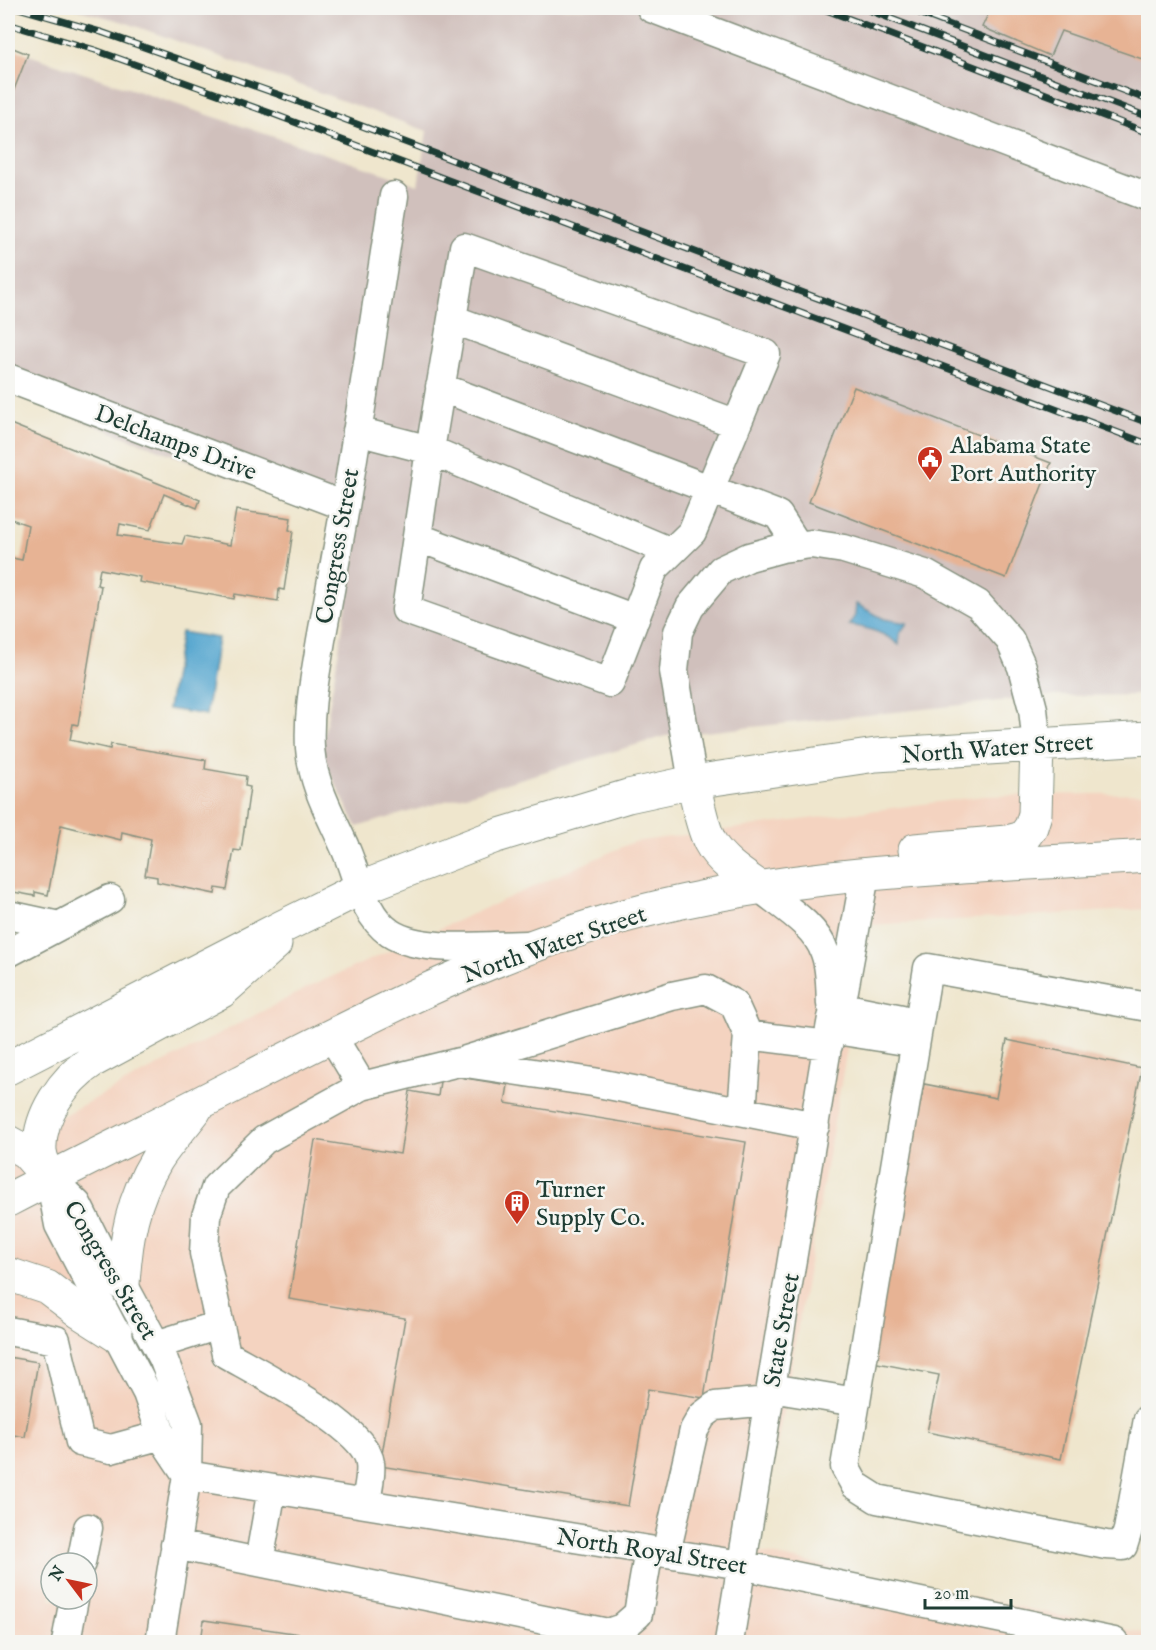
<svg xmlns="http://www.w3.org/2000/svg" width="1156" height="1650" font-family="'IM FELL English',serif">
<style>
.built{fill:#f4d3c0;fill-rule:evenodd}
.industrial{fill:#d0c0bc}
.water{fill:#54a6cf;stroke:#3a7282;stroke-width:1.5}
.building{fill:#e7b394}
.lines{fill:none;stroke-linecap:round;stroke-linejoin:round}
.minor-casing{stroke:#879280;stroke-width:31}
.highway-casing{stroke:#879280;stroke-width:35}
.minor{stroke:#fff;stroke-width:28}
.highway{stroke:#fff;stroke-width:33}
.rail-casing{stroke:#1f3d34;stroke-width:7}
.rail{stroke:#f6f6f2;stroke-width:4.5;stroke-dasharray:14;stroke-linecap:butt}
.labels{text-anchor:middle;stroke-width:5;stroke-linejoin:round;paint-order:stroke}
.street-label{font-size:24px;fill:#1f3d34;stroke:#f6f6f2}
.poi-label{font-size:24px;fill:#1f3d34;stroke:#f6f6f2;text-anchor:start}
</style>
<rect width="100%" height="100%" fill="#f6f6f2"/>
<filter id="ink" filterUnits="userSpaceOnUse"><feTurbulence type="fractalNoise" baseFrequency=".0167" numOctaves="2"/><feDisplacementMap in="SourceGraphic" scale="12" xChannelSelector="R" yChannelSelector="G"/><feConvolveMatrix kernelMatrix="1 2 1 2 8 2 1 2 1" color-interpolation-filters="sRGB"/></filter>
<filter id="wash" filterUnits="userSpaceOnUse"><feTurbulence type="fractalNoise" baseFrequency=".008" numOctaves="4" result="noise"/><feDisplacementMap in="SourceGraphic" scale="24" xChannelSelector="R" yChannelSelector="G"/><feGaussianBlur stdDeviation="1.35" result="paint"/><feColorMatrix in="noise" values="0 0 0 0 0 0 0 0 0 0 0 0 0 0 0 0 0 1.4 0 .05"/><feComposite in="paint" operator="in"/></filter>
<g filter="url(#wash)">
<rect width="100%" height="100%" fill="#efe6cd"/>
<path class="built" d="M1148 793V909L869 925 758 1552 1148 1634V1642H8V1144L311 986 633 842 984 796ZM51 1563H87V1599H51Z"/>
<path class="industrial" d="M71 8H1148V695L1046 696 666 736 357 827 321 755 360 525 8 393V48L418 185 427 131 124 22Z"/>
<path class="water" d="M856 604 884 619 907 623 900 633 899 645C884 632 868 628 849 625L855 616Z
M181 632 218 638 206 715 168 709Z"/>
<g id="blocks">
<path class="building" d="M991 8H1148V61L1061 31 1050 56 982 27Z
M8 46 28 54 8 105Z
M854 387 1051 463 1006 578 809 502Z
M8 423 200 500 197 508 164 494 150 530 120 524 118 535 182 544 185 536 230 545 236 510 291 518 289 530 293 531 284 590 279 589 278 601 235 594 234 599 139 582 140 577 100 569 97 585 101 586 78 725 73 724 70 740 110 749 111 744 206 760 205 769 246 776 245 786 250 787 241 851 234 850 227 890 216 888 215 894 157 882V877L145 875 151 839 122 832 121 840 61 825 48 895 35 892V896L8 891V582L12 558 22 560 28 525 8 518Z
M1007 1040 1142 1068 1061 1459 927 1432 939 1375 867 1361 924 1084 996 1098Z
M441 1074 508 1085 505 1103 746 1142 704 1398 648 1389 628 1506 380 1466 405 1318 289 1299 315 1140 400 1154 410 1091 438 1096Z
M8 1357 38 1362 25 1437 8 1434Z
M204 1620 347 1641V1642H201Z"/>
</g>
</g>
<g filter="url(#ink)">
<use href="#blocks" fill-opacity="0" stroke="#879280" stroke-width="1.5"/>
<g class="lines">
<defs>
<path id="minor" d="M651 8 1148 197
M394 196C376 306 361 415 342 524 335 563 328 601 321 640 315 677 308 710 310 748 313 787 331 815 346 850 358 878 363 914 390 933 422 954 490 945 528 945
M452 319 737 424
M8 378 345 506
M440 387 778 515 798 546
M357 431 430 450 406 610 610 683 654 569 692 532 766 354 464 247 430 450 671 552
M417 537 635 619
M693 782 674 671 678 632 690 607 721 570 749 557 782 548 811 544 844 549 925 574 978 604 1010 640 1022 667 1033 709 1037 745
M759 887C781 905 816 925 825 953 831 969 830 987 831 1004
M8 915 59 926
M8 953 110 899
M1148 1007 928 968 845 1467 855 1485 877 1499 1106 1545 1123 1546 1128 1530 1148 1419
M830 1029 899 1040 908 1030 902 1019 837 1006
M748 1035 828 1045
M332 1036 362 1086
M466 1060 672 996 706 989 734 1004 748 1035 742 1111
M50 1178 77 1204 109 1268 123 1284 163 1358 188 1424 187 1475 160 1642
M50 1178 59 1225 147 1393 163 1439 187 1475
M8 1331 56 1340 80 1442 111 1449 162 1435
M156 1345 219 1325
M771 1388 856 1402
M187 1475 741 1565 1114 1642
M366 1504C367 1492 372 1475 370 1463 366 1427 257 1372 226 1354L204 1253 206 1216 216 1187 264 1140 362 1086 459 1062 593 1082 815 1126
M175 1545 608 1633 622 1628 638 1614 649 1550
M666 1553 694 1430 702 1416 715 1406 769 1401
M259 1562 272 1489
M81 1563 88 1528
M66 1642 74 1599
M729 1642 830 1029 832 1018 844 990 865 875"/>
<path id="highway" d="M693 782C698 802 701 824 710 842 720 861 742 875 759 887
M915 850 1007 842 1023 838 1031 827 1035 814 1037 745
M8 1068 282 927 361 888 493 837 628 796 693 782 876 755 1148 738
M8 1142 26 1152 48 1177
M50 1178C46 1170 41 1160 40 1151 38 1116 64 1079 92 1061L222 991 275 944
M8 1200C83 1161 160 1124 235 1085 356 1023 477 960 607 921 782 869 968 868 1148 856
M8 1274 47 1287 80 1312 116 1335
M123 1284C126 1237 132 1200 157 1159 168 1142 183 1126 195 1110"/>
</defs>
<use href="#minor" class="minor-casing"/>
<use href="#highway" class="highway-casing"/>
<use href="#minor" class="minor"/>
<use href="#highway" class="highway"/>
<defs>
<path id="rail" d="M18 8 101 32 280 95 1148 423
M821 8 1148 133
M863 8 1148 117
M906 8 1148 100
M8 24 95 50 273 114 1148 444"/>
</defs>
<use href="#rail" class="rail-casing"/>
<use href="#rail" class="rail"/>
</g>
</g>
<defs>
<symbol id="civic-pin" viewBox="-11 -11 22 30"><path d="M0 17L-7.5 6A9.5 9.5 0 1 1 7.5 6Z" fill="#c8321e" stroke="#f6f6f2"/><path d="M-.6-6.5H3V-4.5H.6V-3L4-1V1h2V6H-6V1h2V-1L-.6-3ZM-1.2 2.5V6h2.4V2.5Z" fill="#fff"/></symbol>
<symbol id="building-pin" viewBox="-11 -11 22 30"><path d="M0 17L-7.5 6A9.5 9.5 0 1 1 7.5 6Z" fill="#c8321e" stroke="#f6f6f2"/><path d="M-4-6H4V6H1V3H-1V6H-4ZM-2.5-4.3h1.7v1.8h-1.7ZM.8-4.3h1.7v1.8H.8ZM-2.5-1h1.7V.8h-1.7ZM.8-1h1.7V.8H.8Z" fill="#fff"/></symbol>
</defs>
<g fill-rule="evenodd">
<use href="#civic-pin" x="915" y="444" width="30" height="40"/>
<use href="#building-pin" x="502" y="1188" width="30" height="40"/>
</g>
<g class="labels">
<g class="street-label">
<text transform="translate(176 442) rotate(21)" y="8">Delchamps Drive</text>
<text transform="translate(337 546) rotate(-80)" y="8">Congress Street</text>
<text transform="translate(997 748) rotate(-4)" y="8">North Water Street</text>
<text transform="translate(554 944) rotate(-19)" y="8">North Water Street</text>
<text transform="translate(111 1270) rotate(59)" y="8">Congress Street</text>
<text transform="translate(781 1330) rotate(-80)" y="8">State Street</text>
<text transform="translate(652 1551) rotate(9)" y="8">North Royal Street</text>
</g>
<g class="poi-label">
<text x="950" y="453">Alabama State<tspan x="950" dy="28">Port Authority</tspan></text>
<text x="536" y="1197">Turner<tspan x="536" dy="28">Supply Co.</tspan></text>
</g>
</g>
<rect width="1156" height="1650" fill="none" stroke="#f6f6f2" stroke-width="30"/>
<g transform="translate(69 1581) rotate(302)"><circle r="28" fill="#f6f6f2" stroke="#a0aca6" stroke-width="1.5"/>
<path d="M0-4.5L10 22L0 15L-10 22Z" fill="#c8321e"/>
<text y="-9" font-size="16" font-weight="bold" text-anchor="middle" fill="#1f3d34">N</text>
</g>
<path d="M925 1599v9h86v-9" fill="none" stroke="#1f3d34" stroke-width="3"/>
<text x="934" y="1599" font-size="18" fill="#1f3d34" stroke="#f6f6f2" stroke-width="4.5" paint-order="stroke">20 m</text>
</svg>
